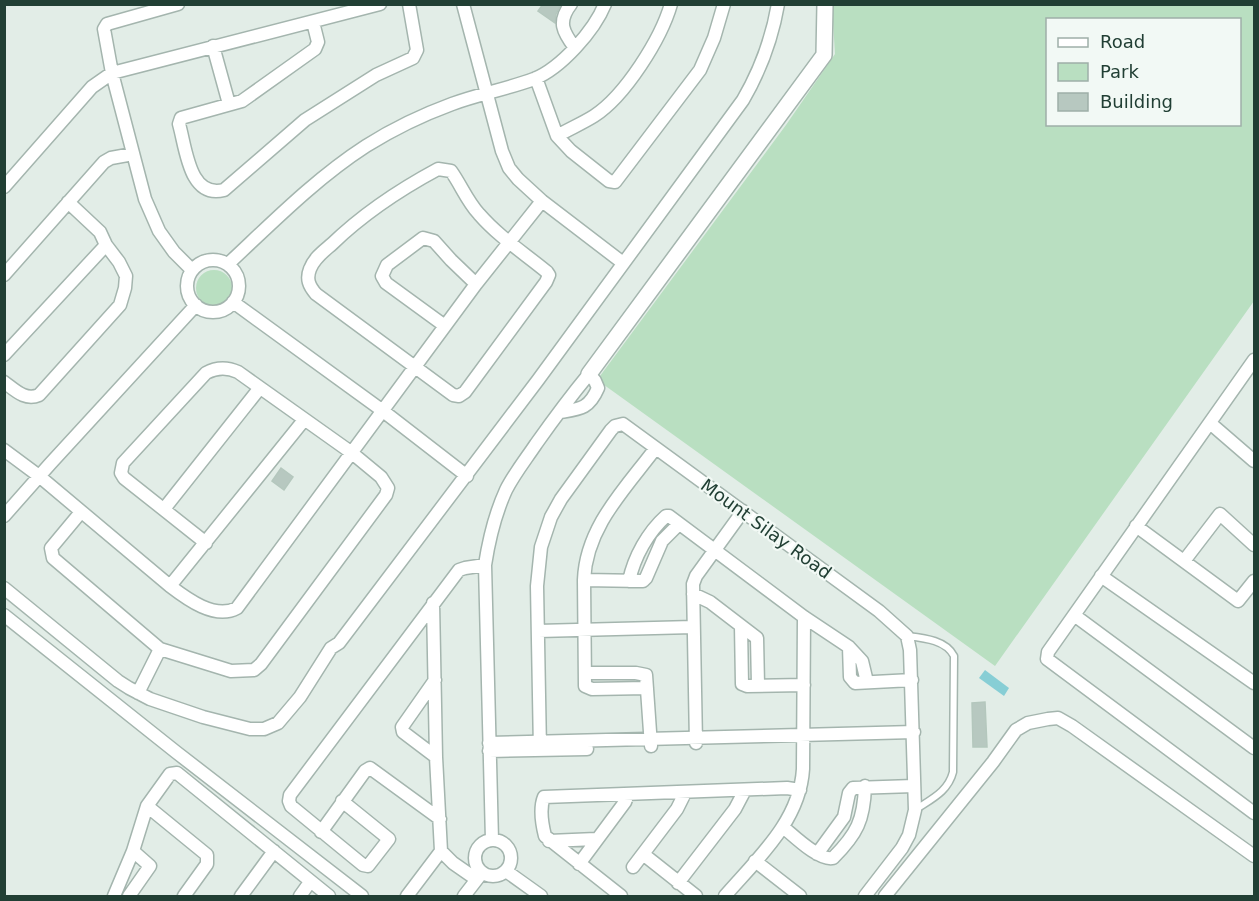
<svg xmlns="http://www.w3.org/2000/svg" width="1259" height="901" font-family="'DejaVu Sans',sans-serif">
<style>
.green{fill:#b9dfc1;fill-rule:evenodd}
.water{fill:#87ced5}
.building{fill:#b7c8c0;stroke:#b4c7bd;stroke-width:1.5}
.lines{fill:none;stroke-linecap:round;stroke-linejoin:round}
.service-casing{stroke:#a4b5ae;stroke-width:9}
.minor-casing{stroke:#a4b5ae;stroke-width:15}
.tertiary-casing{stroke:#a4b5ae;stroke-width:18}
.service{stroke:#fff;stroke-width:6}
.minor{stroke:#fff;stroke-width:12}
.tertiary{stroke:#fff;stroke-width:15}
.labels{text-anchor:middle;stroke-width:4.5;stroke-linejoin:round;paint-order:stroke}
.street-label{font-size:18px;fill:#213f34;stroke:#f2f9f5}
</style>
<rect width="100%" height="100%" fill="#e2ede7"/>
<path class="green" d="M832 5H1254V301L995 666 600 382V376L786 125 835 54ZM1048 20H1240V124H1048Z
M196 288a18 18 0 1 1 36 0a18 18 0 1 1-36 0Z"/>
<path class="water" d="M985 670 1009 688 1004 696 979 678Z"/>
<path class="building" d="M543 4H561L556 14 555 23 538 11Z
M281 468 293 477 284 490 272 481Z
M985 702 987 747H973L972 703Z"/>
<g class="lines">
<defs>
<path id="service" d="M907 636C924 638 946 640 954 656L953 772C948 792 931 799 915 810"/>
<path id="minor" d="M178 4 107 24 104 29 112 73 145 199 159 231 174 252 192 270
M463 4 502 151 509 168 518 179 542 201 623 263
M571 4C557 22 563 32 575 48
M313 22 318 42 315 49 242 101 181 118 179 124C186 148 189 199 224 190L305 120 376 75 413 58 417 50 409 4
M213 46 229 104
M536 78 557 136 571 151 609 181 615 182 700 70 714 38 724 4
M557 136C569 129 583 123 594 116 625 96 661 39 671 4
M438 169 451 171C461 185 467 201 479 214 499 237 524 253 547 272L549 275 546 282 465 392 459 396 453 395 316 294C309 286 306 279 310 269 314 258 324 251 332 244 364 213 399 190 438 169Z
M4 187 92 87 112 73 380 4
M187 286a26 26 0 1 1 52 0a26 26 0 1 1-52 0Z
M228 264C272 223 315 179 366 146 393 129 422 115 452 104 479 94 507 89 534 79 561 68 594 31 605 4
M4 275 104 162 111 158 133 154
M233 302 383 411 467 476
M445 326 386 283 382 276 387 265 423 238 434 241 451 260 476 284
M4 355 106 245
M1254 360 1048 652 1047 659 1254 813
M4 382C15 390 25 401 39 395L120 305 125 288 126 276 119 262 106 245 100 232 68 202
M1210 423 1254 461
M4 450 39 476 170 586C187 599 215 620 237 608L476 284 542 201
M164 509 259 389
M81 512 51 548 53 558 160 649 231 671 254 670 261 664 386 495 388 488 381 477 352 453 238 372C227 367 217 367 206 373L123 463 121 473 124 478 206 543
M4 516 50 464 196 305
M1136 526 1238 601 1254 581
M1184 561 1220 514 1254 545
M1101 576 1254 683
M584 580 643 581 646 578 662 541 679 524
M629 581C634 557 648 532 666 516H669L804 617 849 647 862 661 867 682
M170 586 304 420
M4 588 118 681 129 688 150 699 203 717 250 729H264L278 723 300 697 331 648 339 643 538 380 743 100C761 69 772 39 778 4
M693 594 710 602 757 638 758 685
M433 603 436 757 441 851 453 863 476 879
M4 615 176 752 362 896
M1074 615 1254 748
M741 626 742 684 747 686 804 685
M538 631 693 627
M849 647 850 677 855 683 912 680
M585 673H636L646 675 651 746
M435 680 402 727 403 732 436 757
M647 688 592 689 585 686 584 580C586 527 625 489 655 449
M138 693 160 649
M489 743 914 732
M696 743 693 584 696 576 743 511
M540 750 537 586 541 547 551 517 561 499 611 430 615 426 623 424 879 611 907 636 910 650 915 810 909 835 902 848 865 896
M489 751 587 749
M342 801 389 839 368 866 363 865 291 806 289 801 290 795 459 570 465 568 485 565
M147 806 207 855V864L184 896
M783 827C794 836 819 861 833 858 857 834 864 820 865 786
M321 832 365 771 370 768 440 819
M475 858a18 18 0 1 1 36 0a18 18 0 1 1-36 0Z
M492 840 485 565C489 539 495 514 506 490 514 474 526 459 536 444 553 420 570 397 589 374L595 381 598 388C589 409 580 409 560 412
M549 841 596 839
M643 854 696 896
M817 854 844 817 849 793 853 788 914 786
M755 861 800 896
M579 864 625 802 628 794
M633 867 677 809 685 793
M506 871 541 896
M678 883 735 809 745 790
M114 896 133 851 147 806 170 774 177 773 329 896
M129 896 150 866 133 851
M241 896 274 851
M300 896 310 882
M407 896 441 851
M464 896 481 874
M621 896 545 836C542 824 539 809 544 797L787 788 800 790
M725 896C757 859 800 821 803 769L804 617
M885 896 993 762 1016 730 1028 723 1048 719 1058 718 1072 726 1254 856"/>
<path id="tertiary" d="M589 374 824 55 825 4"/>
</defs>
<use href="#service" class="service-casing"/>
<use href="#minor" class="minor-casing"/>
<use href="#tertiary" class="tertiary-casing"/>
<use href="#service" class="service"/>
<use href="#minor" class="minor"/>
<use href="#tertiary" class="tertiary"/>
</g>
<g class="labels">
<g class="street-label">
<text transform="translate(766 529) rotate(36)" y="6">Mount Silay Road</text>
</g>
</g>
<rect width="1259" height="901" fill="none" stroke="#213f34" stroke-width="12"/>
<rect x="1046" y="18" width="195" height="108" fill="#f2f9f5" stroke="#9eafa8" stroke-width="1.5"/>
<rect x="1058" y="38" width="30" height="9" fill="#ffffff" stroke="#9eafa8" stroke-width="1.5"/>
<text x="1100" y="48" font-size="18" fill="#213f34">Road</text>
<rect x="1058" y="63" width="30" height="18" fill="#b9dfc1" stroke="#9eafa8" stroke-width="1.5"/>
<text x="1100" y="78" font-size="18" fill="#213f34">Park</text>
<rect x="1058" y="93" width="30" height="18" fill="#b7c8c0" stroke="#9eafa8" stroke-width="1.5"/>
<text x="1100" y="108" font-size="18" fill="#213f34">Building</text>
</svg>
